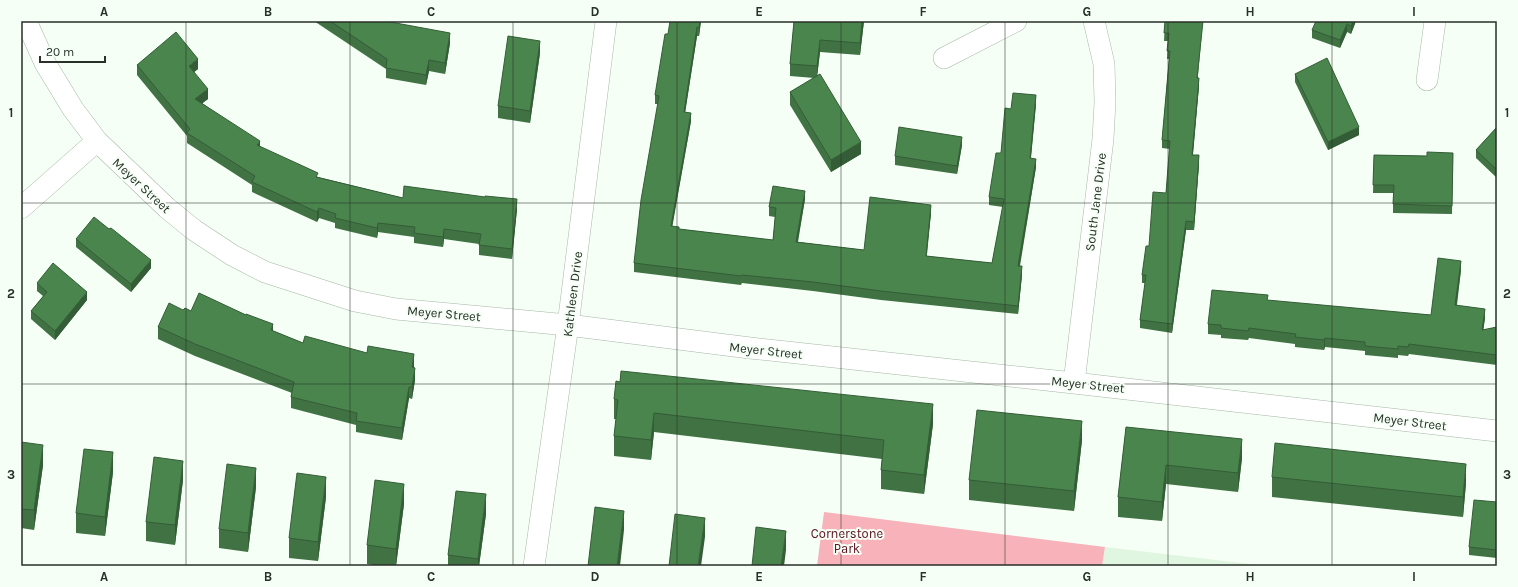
<svg xmlns="http://www.w3.org/2000/svg" width="1518" height="587" font-family="Karla,sans-serif">
<style>
.built{fill:#e1f6e1}
.green{fill:#f8b3ba}
.lines{fill:none;stroke-linecap:round;stroke-linejoin:round}
.minor-casing{stroke:#a8b7a8;stroke-width:22}
.minor{stroke:#fff;stroke-width:21}
.wall{fill:#407243}
.shaded-wall{fill:#345d37}
.building{fill:#4b854e;stroke:#345d37}
.grid{fill:none;stroke:#292f29;stroke-width:1;stroke-opacity:0.55}
.labels{text-anchor:middle;stroke-width:4;stroke-linejoin:round;paint-order:stroke}
.street-label{font-size:13px;fill:#292f29;stroke:#f5fff5}
.park-label{font-size:13px;fill:#5b1021;stroke:#f5fff5}
.neatline{fill:none;stroke:#292f29;stroke-width:1.5}
.grid-label{font-size:13px;text-anchor:middle;font-weight:bold;fill:#292f29}
</style>
<rect width="100%" height="100%" fill="#f5fff5"/>
<path class="built" d="M1105 547 1267 566H1102Z"/>
<path class="green" d="M824 512 1105 547 1102 566H817Z"/>
<g class="lines">
<defs>
<path id="minor" d="M26 21 45 63 73 109 97 141 167 208 194 230 232 255 265 272 355 301 396 309 568 325 750 348 1074 383 1497 431
M944 58 1016 21
M1427 80 1435 21
M21 208 97 141
M1074 383 1103 139 1105 102 1104 64 1094 21
M534 566 568 325 606 21"/>
</defs>
<use href="#minor" class="minor-casing"/>
<use href="#minor" class="minor"/>
</g>
<path class="wall" d="M314 21H385L450 43 445 74 429 71 426 85 386 78V69Z
M701 21 699 36H697L685 112 691 121 672 226 679 229 773 240 775 217 769 216V207L805 199 798 242 864 250 931 213 926 256 992 263 1003 207 989 205V197L1001 153 1011 109 1036 104 1031 158 1036 167 1020 266 1022 275 1018 314 881 300 813 291 742 283 741 285 634 272V263L658 104H655V95L668 34Z
M794 21H864L860 55 820 52 817 76 861 154 831 172 790 105V92L814 78 790 76V64Z
M1165 21 1198 78 1199 86 1193 155 1199 164 1194 230H1186L1172 333 1140 328V320L1145 283H1142V275L1149 246 1166 193 1170 149 1162 148V140L1169 59H1167L1168 41H1164Z
M1356 21 1351 34 1347 32 1340 48 1312 38V30Z
M540 53 530 123 498 118V106Z
M137 65 198 69 194 72 208 99 202 103 260 147 318 177 403 198 517 209 512 259 479 255V244L444 239 443 247 414 243V237L378 232 377 238 335 228V223L319 218 317 222 252 192V185L187 143V136L137 75Z
M1295 74 1359 135 1328 150 1295 82Z
M1497 127V178L1476 158V150Z
M962 145 957 174 895 165V156Z
M1453 153 1452 214 1393 213V193H1373L1374 155 1427 156Z
M76 239 151 268 131 292 76 247Z
M1461 270 1457 305 1485 318 1483 330 1497 327V365L1409 354 1408 356 1398 355V358L1365 355V351L1325 347 1324 350 1295 347V344L1249 338 1248 340 1221 338V335L1208 334V324L1268 301 1431 315Z
M37 283 87 300 55 340 31 319V311L43 296 37 291Z
M183 310 191 311 273 331 303 343 414 366 415 380 412 399 409 398 402 440 356 432V425L291 408V397L292 393 195 356 158 339V327Z
M614 399 933 424 924 494 881 489V470L882 459 654 432 651 460 614 456V436L616 419H614Z
M1126 427 1242 458 1238 492 1166 484 1162 521 1118 517V497Z
M1082 440 1074 511 969 500V480Z
M21 442 43 465 34 530 21 528Z
M113 472 105 536 76 533V513Z
M1272 477 1466 483 1463 517 1272 497Z
M183 480 175 545 146 541V522Z
M256 487 248 552 219 548V529Z
M326 497 318 561 289 558V538Z
M1497 502V558L1469 555V547Z
M404 504 396 566H379L367 564V545Z
M486 514 479 566H448V555Z"/>
<path class="shaded-wall" d="M700 21H701L699 36V28Z
M862 21H864L860 55V43Z
M1203 21 1197 86V78Z
M1353 21H1356L1351 34V26Z
M1347 24V32L1340 48V40Z
M697 27V36L684 120V112Z
M450 33V43L445 74V63Z
M820 40V52L817 78V66Z
M540 41V53L530 123V111Z
M198 59V69L189 76V66Z
M429 60V71L426 85V75Z
M1199 78V86L1192 163V155Z
M208 89V99L195 109V99Z
M1036 95V104L1030 166V158Z
M691 113V121L671 234V226Z
M1359 127V135L1328 150V142Z
M962 137V145L957 174V166Z
M260 141V151L257 145Z
M861 142V154L831 172V160Z
M1199 155V164L1194 230V222Z
M1036 159V167L1018 274V266Z
M805 191V199L796 250V242Z
M517 199V209L512 259V249Z
M931 205V213L926 265V256Z
M319 208V218L317 222V212Z
M1186 221V230L1172 333V324Z
M378 223V232L377 238V228Z
M444 229V239L443 247V237Z
M151 260V268L131 292V284Z
M1461 261V270L1455 314V305Z
M1022 266V275L1018 314V306Z
M87 292V300L55 340V331Z
M1485 309V318L1482 340V330Z
M273 324V336L271 330Z
M1325 338V347L1324 350V340Z
M414 354V366L412 379V367Z
M415 368V380L412 399V387Z
M409 387V398L402 440V428Z
M933 404V424L924 494V475Z
M654 413V432L651 460V440Z
M1082 421V440L1074 511V491Z
M1242 439V458L1238 492V473Z
M43 445V465L34 530V510Z
M113 452V472L105 536V517Z
M183 461V480L175 545V525Z
M1466 464V483L1463 517V497Z
M1166 465V484L1162 521V502Z
M256 468V487L248 552V533Z
M326 477V497L318 561V542Z
M404 484V504L396 566V549Z
M486 494V514L479 566H478V559Z
M624 511V530L620 566H617Z
M705 518V537L701 566H698Z
M786 531V550L784 566H781Z"/>
<path class="building" d="M330 21H385L450 33 445 63 429 60 426 75 386 68 387 59Z
M670 21H700L699 28 697 27 684 112 691 113 671 226 679 227V229L773 240 776 208 769 207 773 186 805 191 796 242 864 250 870 197 931 205 926 256 992 263 1004 199 989 197 996 153H1001L1005 108 1011 109 1013 93 1036 95 1030 158 1036 159 1018 266H1022L1018 306 881 291 813 282 742 275 741 276 634 263 641 200 659 96 655 95 665 34H668Z
M794 21H862L860 43 820 40 817 66 790 64Z
M1165 21H1203L1197 78H1199L1192 155H1199L1194 222 1186 221 1172 324 1140 320 1146 275H1142L1146 246H1149L1153 192 1166 193 1170 141 1162 140 1170 51H1167L1169 33H1164Z
M1316 21H1353L1351 26 1347 24 1340 40 1312 30Z
M176 32 198 59 189 66 208 89 195 99 260 141 257 145 318 173 316 177 403 198 404 186 485 197V196L517 199 512 249 479 245 481 234 444 229 443 237 414 233 415 227 378 223 377 228 335 218 336 214 319 208 317 212 252 182 255 176 187 133 190 129 137 65Z
M508 36 540 41 530 111 498 106Z
M1327 58 1359 127 1328 142 1295 74Z
M820 74 861 142 831 160 790 92Z
M899 127 962 137 957 166 895 156Z
M1497 127V170L1476 150Z
M1427 152 1453 153 1452 206 1393 204 1394 185H1373L1374 155 1427 156Z
M94 217 109 229 111 228 151 260 131 284 76 239Z
M1438 258 1461 261 1455 305 1485 309 1482 330 1497 327V355L1409 344 1408 347 1398 346V349L1365 346V342L1325 338 1324 340 1295 337 1296 334 1249 328 1248 331 1221 328V325L1208 324 1212 290 1268 295 1267 300 1431 315Z
M53 263 87 292 55 331 31 311 47 292 37 283Z
M199 293 246 315V314L273 324 271 330 303 343 305 336 367 353 368 346 414 354 412 367 415 368 412 387H409L402 428 356 421 357 413 291 397 294 382 195 344 158 327 169 303 183 310 185 308 191 311Z
M621 371 933 404 924 475 881 470 884 440 654 413 651 440 614 436 618 400 614 399 616 381 620 382Z
M977 410 1082 421 1074 491 969 480Z
M1126 427 1242 439 1238 473 1166 465 1162 502 1118 497Z
M21 442 43 445 34 510 21 509Z
M1275 443 1466 464 1463 497 1272 477Z
M84 449 113 452 105 517 76 513Z
M154 457 183 461 175 525 146 522Z
M227 464 256 468 248 533 219 529Z
M297 473 326 477 318 542 289 538Z
M375 480 404 484 396 549 367 545Z
M456 491 486 494 478 559 448 555Z
M1474 500 1497 502V550L1469 547Z
M595 507 624 511 617 566H588Z
M675 514 705 518 698 566H669Z
M756 527 786 531 781 566H752Z"/>
<path class="grid" d="M186 21V566M350 21V566M513 21V566M677 21V566M841 21V566M1005 21V566M1168 21V566M1332 21V566M21 203H1497M21 384H1497"/>
<g class="labels">
<g class="street-label">
<text transform="translate(142 185) rotate(43)" y="5">Meyer Street</text>
<text transform="translate(1095 202) rotate(-83)" y="5">South Jane Drive</text>
<text transform="translate(572 294) rotate(-83)" y="5">Kathleen Drive</text>
<text transform="translate(444 313) rotate(5)" y="5">Meyer Street</text>
<text transform="translate(766 350) rotate(6)" y="5">Meyer Street</text>
<text transform="translate(1088 384) rotate(6)" y="5">Meyer Street</text>
<text transform="translate(1410 421) rotate(7)" y="5">Meyer Street</text>
</g>
<g class="park-label">
<text x="847" y="538">Cornerstone<tspan x="847" dy="15">Park</tspan></text>
</g>
</g>
<rect width="1518" height="587" fill="none" stroke="#f5fff5" stroke-width="44"/>
<path d="M40 56v6h65v-6" fill="none" stroke="#292f29" stroke-width="2"/>
<text x="46" y="56" font-size="12" fill="#292f29" stroke="#f5fff5" stroke-width="3" paint-order="stroke">20 m</text>
<rect x="22" y="22" width="1474" height="543" class="neatline"/>
<g class="grid-label">
<text x="104" y="16">A</text>
<text x="268" y="16">B</text>
<text x="431" y="16">C</text>
<text x="595" y="16">D</text>
<text x="759" y="16">E</text>
<text x="923" y="16">F</text>
<text x="1087" y="16">G</text>
<text x="1250" y="16">H</text>
<text x="1414" y="16">I</text>
<text x="11" y="117">1</text>
<text x="1507" y="117">1</text>
<text x="11" y="298">2</text>
<text x="1507" y="298">2</text>
<text x="11" y="479">3</text>
<text x="1507" y="479">3</text>
<text x="104" y="581">A</text>
<text x="268" y="581">B</text>
<text x="431" y="581">C</text>
<text x="595" y="581">D</text>
<text x="759" y="581">E</text>
<text x="923" y="581">F</text>
<text x="1087" y="581">G</text>
<text x="1250" y="581">H</text>
<text x="1414" y="581">I</text>
</g>
</svg>
